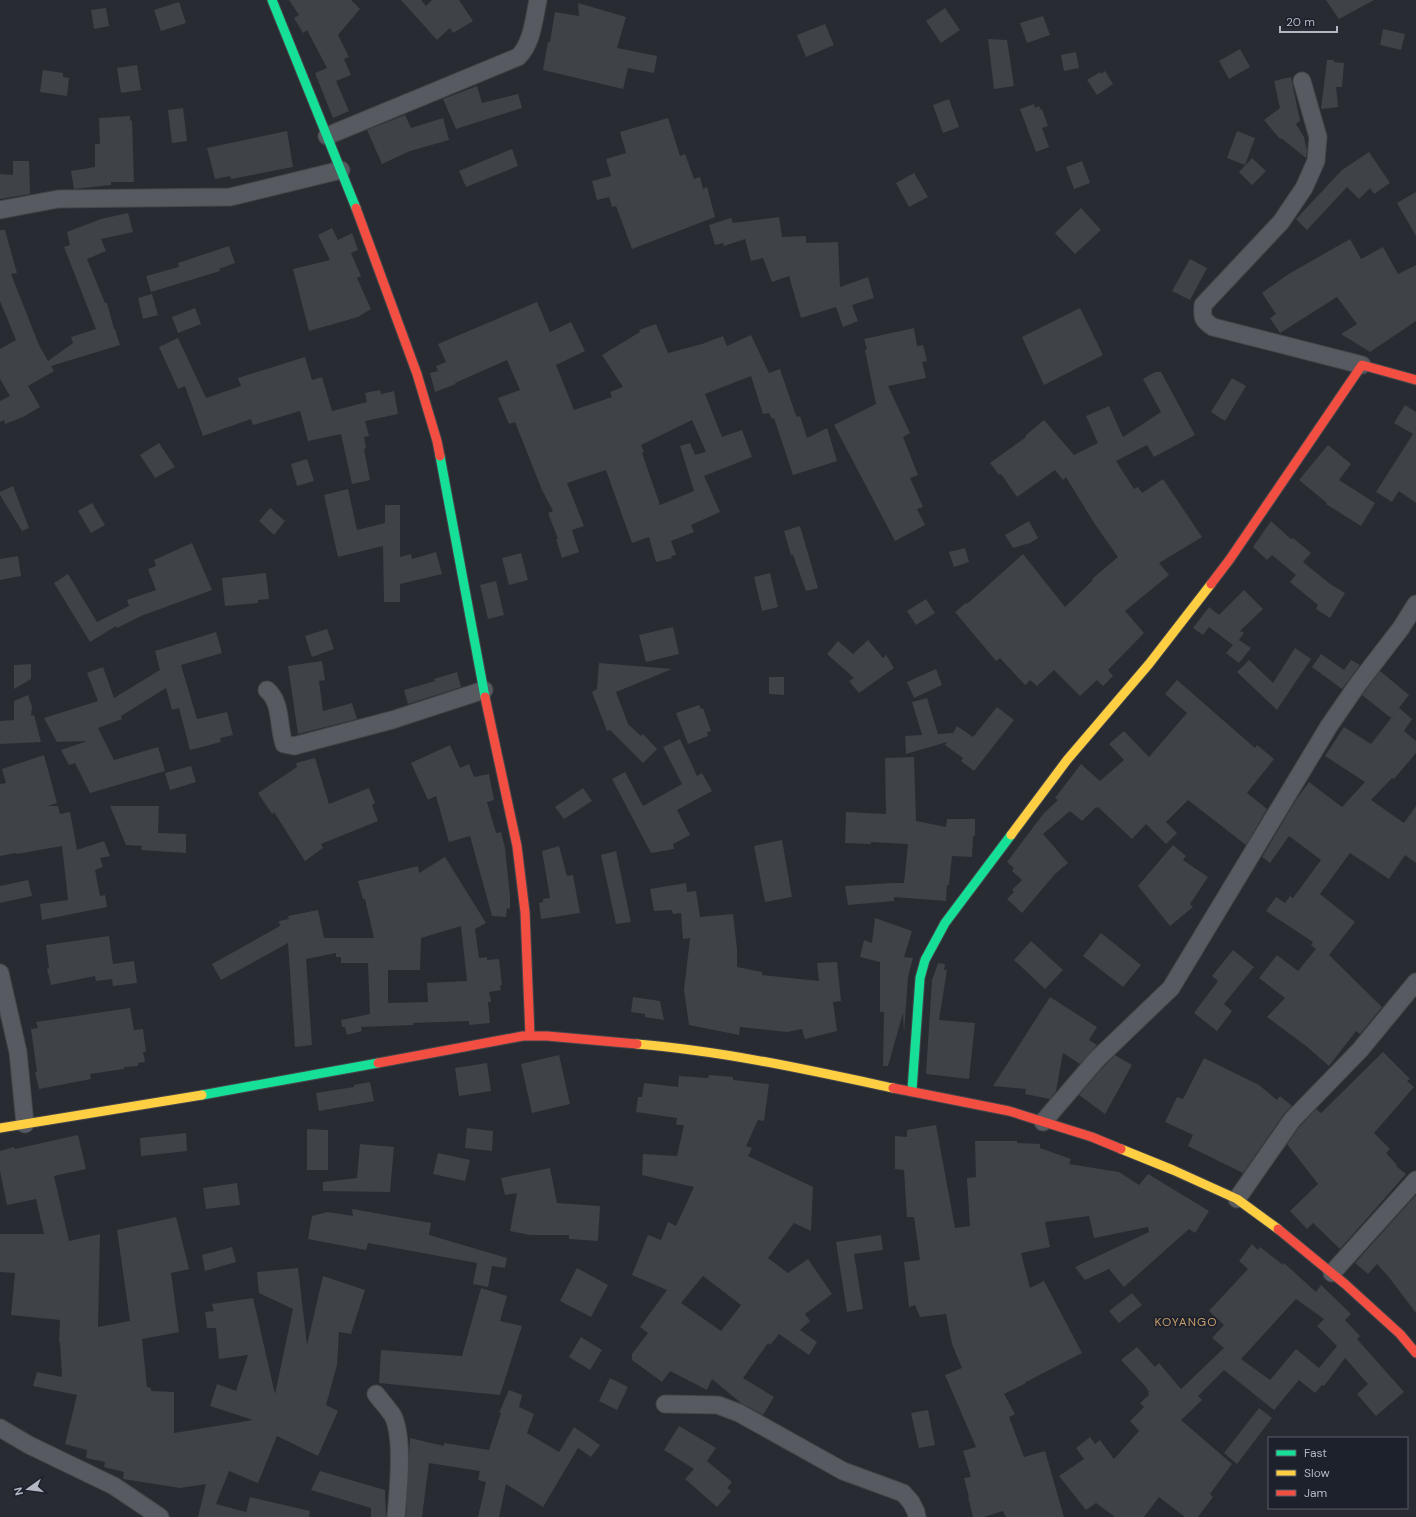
<svg xmlns="http://www.w3.org/2000/svg" width="1416" height="1517" font-family="'DM Sans',sans-serif">
<style>
.building{fill:#3f4247;fill-rule:evenodd}
.lines{fill:none;stroke-linecap:round;stroke-linejoin:round}
.street-casing{stroke:#44464b;stroke-width:19}
.fast-casing{stroke:#44464b;stroke-width:11}
.slow-casing{stroke:#44464b;stroke-width:11}
.jam-casing{stroke:#44464b;stroke-width:11}
.street{stroke:#575a61;stroke-width:17}
.fast{stroke:#16e098;stroke-width:9}
.slow{stroke:#ffcf43;stroke-width:9}
.jam{stroke:#f24e42;stroke-width:9}
.labels{text-anchor:middle;stroke-width:3.5;stroke-linejoin:round;paint-order:stroke}
.neighbourhood-label{font-size:12px;letter-spacing:1px;fill:#c59c6b;stroke:#1d212c}
</style>
<rect width="100%" height="100%" fill="#282b32"/>
<path class="building" d="M289 0H351L360 9 338 35 349 57 344 59 351 75 336 81 349 111 333 118 315 73 327 68 307 30 303 33 294 18 299 15Z
M401 0H421L426 6 432 0H459L473 21 453 33 450 28 437 40Z
M1326 0H1374L1339 19Z
M179 2 186 23 161 31 154 10Z
M578 3 626 17 617 48 657 56 654 73 628 68 623 89 543 70 548 42H550L555 12 579 16Z
M106 8 109 26 94 29 91 10Z
M945 8 960 30 941 43 926 21Z
M1043 16 1050 35 1027 43 1020 23Z
M825 24 834 45 806 57 797 35Z
M1383 29 1405 34 1401 50 1380 45Z
M988 39 1007 40 1014 86 994 89Z
M1240 49 1250 67 1229 79 1219 61Z
M1076 52 1079 68 1064 71 1061 55Z
M1327 60H1334V62L1344 63 1342 87H1336L1338 107 1321 109Z
M137 65 141 90 121 93 117 68Z
M43 70 63 73V77L69 78 67 96 40 92Z
M1105 71 1113 84 1097 95 1087 80 1100 72 1101 74Z
M1291 77 1300 121 1296 124 1304 137 1307 151 1306 158 1281 138 1280 139 1264 120 1280 108 1274 81Z
M477 86 482 103 518 94 522 108 456 129 443 99Z
M949 99 959 127 943 133 933 105Z
M1034 104 1035 108 1039 106 1041 110 1042 109 1048 126 1042 128 1049 147 1036 152 1020 109Z
M183 108 187 141 172 143 168 110Z
M405 115 411 128 443 118 449 140 410 151 382 164 367 130Z
M130 116V121L132 120 134 182H111V185L74 189 71 171 95 167V144H100L99 118Z
M668 118 680 156 685 154 694 179 700 177 703 189 707 187 715 217 632 249 616 206 612 207 609 197 597 200 592 181 611 176 606 159 626 153 620 132Z
M287 131 293 167 231 179 230 176 215 179 207 148Z
M1237 131 1255 138 1245 165 1227 158Z
M512 149 518 166 466 187 459 171Z
M1369 152 1390 183 1374 194 1370 188 1359 199 1347 187 1307 230 1296 219 1342 170Z
M1252 158 1266 171 1252 185 1239 172Z
M13 161H29L30 194 0 199V174L13 175Z
M1082 161 1090 183 1074 189 1066 167Z
M914 173 928 197 909 207 896 183Z
M1416 192V236L1397 203Z
M1081 208 1101 230 1075 254 1055 233Z
M128 213 133 232 101 239 106 251 87 259 105 303H107L114 329H115L120 345 51 366 54 371 28 386 40 407 23 417 5 424 4 420 0 422V401L10 396 0 379V349L16 340 0 301V230H5L17 273 11 274 39 345 48 361 73 343 71 337 96 329 64 247 70 245 67 232 101 219Z
M779 217 782 237 806 236V243L838 242 840 287 868 277 874 298 852 305 858 321 843 327 836 307 801 318 789 276 772 282 763 258 751 261 745 239 724 246 723 243 715 245 709 225 731 218 733 223Z
M332 228 338 240 352 233 358 250 351 253 361 276 357 278 371 309 358 317 309 331 293 269 330 260 318 235Z
M1350 239 1361 259 1383 247 1398 274 1416 265V321L1370 352 1341 334 1357 324 1337 297 1280 333 1270 318 1276 314 1262 293 1287 275Z
M229 246 235 263 219 269 220 271 151 292 146 276 179 267 178 263Z
M1190 259 1207 268 1190 300 1172 291Z
M152 294 158 315 143 319 138 298Z
M537 302 550 332 571 322 585 351 556 365 574 410 612 397 610 392 623 387 602 355 640 332 639 330 656 324 668 353 702 344 723 336 727 346 751 335 769 373 780 369 795 413 797 417 800 416 807 438 827 428 837 461 793 475 774 418 772 419 769 413 763 414 751 376 705 394 722 437 742 430 752 457 704 476 720 512 691 525 694 532 671 541 676 555 671 556 672 558 656 562 649 537 632 543 606 470 567 483 584 526 572 530 579 552 562 558 556 539H558L548 513 553 511 542 490 515 422 509 424 498 398 520 390 507 360 455 383 456 384 435 392 430 373 438 371 436 366 446 362 438 344ZM692 420 706 452 695 455 690 443 680 446 694 491 660 505 642 453 644 452 641 445Z
M195 308 201 324 178 333 172 317Z
M1080 308 1103 355 1044 385 1022 337Z
M914 328 917 346 923 345 927 361 922 362 926 378 888 386 910 433 903 437 918 475 910 478 923 507 917 509 925 525 895 541 834 425 876 404 865 350 867 349 864 339Z
M178 338 206 398 241 386 238 378 305 357 312 380 322 377 332 411 367 402 365 393 380 390 381 394 394 391 398 414 365 421 369 436 364 437 366 448 364 449 370 480 352 484 341 434 308 441 300 411 253 425 251 419 203 436 185 386 178 389 159 347Z
M1155 372H1161L1195 435 1154 457 1147 445 1116 461 1134 489 1138 487 1142 493 1163 479 1202 537 1159 563 1169 575 1125 611 1144 633 1108 670 1113 676 1103 686 1097 680 1080 696 1054 670 1037 686 1030 680 1025 685 1000 658 996 661 955 612 966 603 967 604 1023 554 1065 607 1093 580 1092 579 1118 557 1094 523 1066 477 1063 480 1055 470 1017 497 1001 474 999 475 990 463 1026 437 1025 436 1044 420 1074 455 1098 443 1086 416 1109 406 1123 437 1161 412 1143 379Z
M1232 378 1246 386 1225 421 1211 412Z
M1405 405 1416 412V503L1399 491 1392 502 1376 492 1413 434 1394 423Z
M159 443 175 467 155 478 140 455Z
M1328 445 1351 464 1339 480 1375 503 1361 526 1326 504 1327 503 1299 480Z
M307 459 314 481 297 486 291 464Z
M13 486 29 528 22 531 0 495V492Z
M348 489 357 530 385 523V505H400V557L411 554 412 559 436 552 442 574 400 584V602H384L383 546 338 557 324 495Z
M92 503 105 525 91 533 78 511Z
M270 508 285 521 274 535 259 521Z
M1029 521 1038 538 1030 543 1013 548 1005 535Z
M1271 521 1291 539 1293 538 1311 553 1303 562 1330 584 1345 593 1330 618 1316 609 1318 605 1290 582 1296 575 1272 555 1267 560 1253 547Z
M800 526 818 588 806 591 793 555H791L784 531Z
M192 543 212 590 141 616 117 628 116 626 90 642 54 583 68 574 97 622 129 606 127 600 156 590 148 569 156 566 154 560Z
M965 548 969 562 954 567 949 552Z
M521 553 528 580 509 585 502 558Z
M18 556 21 576 0 580V559Z
M266 573 269 599 258 600V603L225 606 222 578Z
M770 573 778 607 762 611 754 577Z
M496 581 504 615 488 619 480 585Z
M1244 590 1263 609 1240 631 1244 633 1239 640 1251 648 1239 663 1226 653 1233 645 1209 627 1203 635 1193 628 1209 607 1219 615Z
M926 599 935 613 916 625 907 611Z
M673 627 679 654 646 662 639 635Z
M327 629 334 649 312 657 305 636Z
M216 632 222 653 181 665 197 719 227 712 233 735 220 738 221 742 190 750 179 708 172 710 166 688 121 716 122 719 98 728 114 760 158 747 165 771 90 793 75 763 69 765 61 750 87 741 57 742 44 718 98 701 87 673 103 667 114 698 160 670 155 651Z
M868 640 883 658 886 655 894 668 859 693 849 681 854 678 827 654 838 641 853 654Z
M1295 648 1311 659 1277 710 1237 672 1249 660 1273 683Z
M1321 654 1344 670 1351 660 1360 665 1342 689 1312 667Z
M322 661 325 680 319 681 323 711 352 703 357 719 298 734 288 666Z
M599 663 672 669 616 692 628 724 641 736 643 734 657 749 643 763 610 730 607 731 592 692 597 689Z
M31 664V679L14 689V665Z
M936 669 942 685 914 698 907 682Z
M1380 671 1409 695 1391 718 1362 695Z
M457 672 461 687 408 704 404 690 435 681 434 679Z
M769 677H784V695L769 694Z
M1177 680 1255 748 1257 745 1274 759 1247 793 1267 809 1246 845 1188 800 1166 822 1177 833 1166 844 1146 824 1132 839 1098 807 1097 808 1096 807 1082 821 1070 811 1043 834 1068 863 1055 874 1022 913 1007 899 1014 892 1012 890 1022 880 1012 871 1014 868 1007 862 1044 813 1058 800 1055 798 1081 764 1100 781 1124 760 1109 744 1124 731 1149 757 1187 713 1165 694Z
M28 695 32 707 31 716 34 715 41 742 0 744V721L14 720V701Z
M927 698 938 734 953 733 957 726 973 737 997 707 1014 720 974 771 961 761 963 758 945 745 947 742 906 754 905 736 922 735 912 702Z
M699 705 701 709 703 708 711 731 707 732 708 736 688 744 676 713Z
M1399 708 1412 719 1404 731 1416 741V753L1394 779 1392 778 1371 800 1404 823 1416 806V863L1405 855 1389 879 1350 853 1320 894 1355 922 1329 955 1382 1007 1360 1034 1356 1031 1329 1066 1306 1046 1267 1017 1285 998 1259 978 1277 955 1298 971 1316 949 1311 945 1313 942 1266 911 1276 897 1285 903 1290 896 1293 898 1321 860 1289 836 1270 863 1262 857 1296 800 1309 782 1342 807 1365 782 1325 756 1344 727 1371 744Z
M680 739 697 776 702 773 712 791 677 810 690 835 673 844 674 849 651 853 612 779 625 772 643 806 682 784 663 747Z
M450 745 460 768 469 764 474 777 489 774 494 800 487 802 496 833 501 832 505 848 510 896V909L507 908 506 917 492 916 470 836 449 842 436 796 428 800 411 763Z
M44 755 57 803 48 806H58L60 814 70 812 77 850 104 841 110 856 100 858 103 867 95 870 100 896 105 895 107 907 42 920 40 904 68 900 62 846 17 854 16 853 0 856V784L6 783 2 769Z
M914 757 916 821 946 827 947 819H975V836H973L972 857 952 856 949 885H947L946 901 894 897V901L848 905 845 886 893 883H904L908 844 871 842V844L845 843 846 812 886 814 885 758Z
M315 758 329 804 369 788 375 803 372 805 378 821 321 844 323 848 305 861 274 812 272 814 258 793 297 767 296 763Z
M191 766 196 782 170 790 165 773Z
M583 788 592 801 564 819 555 807Z
M110 806H159L158 833 186 834V853L141 850 142 846 126 845Z
M782 840 792 897 765 902 754 846Z
M1173 845 1186 856 1183 860 1208 877 1190 904 1193 907 1170 926 1138 886Z
M559 846 567 876 573 875 580 913 541 919 539 903 543 902V899L550 898 542 851Z
M616 851 631 922 616 924 601 855Z
M445 857 486 923 475 929 479 958 487 957V960L499 959 502 985H500L501 990 489 992 491 1002H488L490 1023 469 1025V1021L413 1023V1025L361 1027 362 1031 347 1035 345 1027H342L341 1020 370 1014 368 963H341V957H336V953L306 959 312 1045 295 1047 288 943 221 980 212 964 280 926 279 921 289 919 288 916 318 910 324 938H374L365 899H363L358 881 418 866 419 873ZM461 926 467 981 427 983 428 1002 388 1003V970H420L421 938Z
M28 880 32 896 0 903V886Z
M686 883 687 892 696 891 700 917 733 914 737 949V967L762 972V975L819 981 817 963 837 962 841 1001 833 1002 837 1031 805 1039 802 1029 787 1032 740 1027 739 1035 689 1025 684 990 690 938 683 939 681 913 673 914 672 910 654 911 650 889Z
M875 918 912 931 904 957 913 958 908 977 904 1033 903 1013 888 1066H883L884 1012H880V962L860 957 864 940 872 943Z
M1101 933 1141 965 1123 987 1083 956Z
M109 936 113 964 134 961 137 983 113 986 112 979 96 981 95 976 51 985 47 969 49 968 46 945Z
M1031 941 1063 970 1045 989 1014 960Z
M1233 950 1254 967 1224 1004 1232 1011 1217 1031 1194 1013 1218 981 1212 976Z
M938 963 945 964 944 970H947L939 1020 975 1023 969 1079 926 1074 932 980Z
M633 997 660 1001 664 1020 645 1017V1014L631 1012Z
M1050 997 1097 1027 1089 1040 1097 1045 1080 1064 1063 1053 1056 1091 1050 1099 1025 1094 1026 1089 993 1086Z
M130 1008 134 1030 143 1029 146 1052H143L145 1062 138 1063V1066L124 1067V1069L90 1074 91 1079 39 1089 35 1072H37L31 1029 38 1028 36 1022Z
M1383 1052 1410 1079 1407 1081 1414 1087 1374 1133 1390 1149 1386 1153 1397 1165 1396 1166 1406 1174 1340 1249 1313 1223 1307 1229 1290 1211 1318 1184 1287 1144 1300 1126 1316 1109 1321 1113Z
M559 1055 570 1104 532 1113 521 1064Z
M1115 1055 1132 1065 1105 1114 1079 1095 1104 1066Z
M1204 1058 1259 1085 1277 1100 1280 1096 1292 1106 1284 1114 1243 1173 1188 1146 1193 1135 1165 1122 1177 1097 1183 1099Z
M487 1063 491 1091 459 1096 455 1068Z
M709 1075 733 1077V1080L769 1084 764 1121 758 1120 746 1146 752 1148 748 1156 813 1187 811 1231 794 1223 768 1258 788 1273 808 1259 832 1294 805 1314 810 1321 800 1330 817 1342 809 1355 779 1334 770 1345 768 1343 743 1378 774 1397 763 1415 741 1403 712 1379 707 1390 670 1371 662 1382 632 1360V1354L648 1333 640 1327 667 1290 632 1275 648 1235 661 1240 668 1222 676 1226 694 1187 642 1175 643 1154 677 1156 684 1125H676L677 1118 636 1112 638 1097H642L644 1083 678 1087 679 1076 708 1078ZM703 1276 741 1305 721 1331 681 1303Z
M370 1082 374 1101 319 1111 316 1093 354 1087V1085Z
M936 1125 955 1228 970 1226 967 1178 976 1177 975 1141H1017V1143L1040 1144V1148L1071 1159 1069 1164 1119 1172 1139 1185 1148 1174 1209 1211 1195 1233 1189 1229 1124 1287 1109 1269 1085 1280 1075 1267 1149 1232 1148 1227 1094 1238 1089 1216 1045 1222 1050 1247 1021 1253 1030 1288 1044 1281 1082 1353 1026 1382 1025 1381 1026 1383 1004 1394 1015 1414 1009 1417 1024 1457 1045 1451 1064 1517H1006L1003 1511 984 1517H973L968 1497H969L964 1478 971 1477 963 1451 976 1447 945 1375 962 1368 952 1344 946 1314 920 1317 915 1305 909 1307 904 1262 920 1260 914 1217H907L904 1170 895 1169V1136L907 1137V1130Z
M467 1128 493 1131 492 1151 465 1148Z
M307 1129 328 1130V1170H307Z
M186 1133 187 1151 141 1156 140 1138Z
M78 1135 86 1169 54 1176 69 1241 100 1234 98 1327 130 1321 117 1230 176 1217 189 1269 171 1273 179 1332 142 1339 147 1387 151 1388V1391L174 1392V1433L253 1420 210 1406 217 1384 236 1391 248 1355 219 1359 216 1328H207L205 1312 214 1311 212 1304 253 1298 275 1394 293 1309 259 1293 257 1272 298 1268 307 1345 323 1276 365 1290 351 1334 339 1332 337 1365 326 1405 338 1411 318 1456 277 1436 258 1483 229 1471 216 1504 246 1512 245 1517H198L206 1484 180 1488 123 1479 124 1472 104 1467 105 1462 86 1458 87 1450 65 1444 77 1395 33 1386 37 1372 62 1377 60 1342H59L60 1320 11 1315 15 1273 0 1272V1234H44L36 1199 7 1205 0 1171V1151L14 1147 15 1149Z
M360 1144 394 1147 390 1192 323 1191V1182L357 1178Z
M438 1153 470 1160 465 1181 433 1174Z
M550 1168 557 1203 600 1206 598 1241 569 1239V1235H530L510 1231 517 1193 505 1195 501 1178Z
M237 1183 240 1205 206 1209 203 1188Z
M1416 1195V1313L1388 1276 1377 1264 1368 1274 1355 1263Z
M352 1209 431 1223 429 1235 507 1258 505 1268 492 1266 488 1287 473 1284 477 1263 368 1243 366 1250 308 1239 312 1216 328 1212 353 1216Z
M881 1235 883 1250 854 1254 863 1309 847 1312 836 1242Z
M1252 1244 1258 1250 1260 1247 1283 1265 1284 1263 1316 1292 1321 1285 1351 1314 1345 1320 1360 1336 1357 1339 1404 1392 1376 1416 1357 1394 1368 1384 1345 1358 1324 1386 1322 1385 1315 1393 1299 1380 1274 1410 1224 1370 1198 1396 1202 1400 1181 1420 1232 1464 1210 1494 1213 1497 1198 1517H1185L1159 1497 1144 1517H1115L1096 1503 1086 1510 1059 1476 1084 1459 1076 1448 1090 1437 1095 1444 1100 1440 1114 1459 1139 1431 1130 1421 1144 1407 1140 1403 1149 1395 1148 1393 1149 1392 1146 1387 1121 1360 1137 1347 1155 1367 1159 1363 1181 1389 1224 1348 1212 1338 1224 1325 1209 1311 1248 1269 1239 1261ZM1296 1299 1324 1319 1317 1326 1337 1346 1319 1368 1296 1349 1270 1380 1241 1359Z
M232 1247 236 1262 205 1271 202 1255Z
M577 1268 608 1285 591 1317 560 1301Z
M481 1288 507 1296 500 1321 522 1326 500 1395 379 1383 381 1350 462 1356Z
M1132 1293 1142 1305 1119 1323 1109 1311Z
M581 1337 602 1350 590 1370 569 1357Z
M610 1378 628 1387 617 1410 599 1401Z
M509 1390 522 1395 519 1407 534 1414 527 1433 559 1452 574 1427 600 1445 591 1457 578 1448 543 1507 506 1484 499 1517H478L486 1482 478 1480 480 1471 429 1463 422 1517H406L410 1438 444 1446V1443L489 1450 501 1413H499Z
M1259 1408 1272 1418 1237 1464 1224 1453Z
M928 1410 935 1445 919 1448 911 1413Z
M679 1426 716 1448 707 1461 732 1482 727 1488 731 1491 717 1507 685 1479 694 1469 664 1450Z
M320 1471 385 1490 386 1517H371V1508L311 1490Z
M250 1497 310 1511 309 1517H245Z"/>
<g class="lines">
<defs>
<path id="street" d="M1302 81 1318 137 1316 161 1304 188 1281 222 1203 305C1202 317 1202 320 1213 327L1362 365
M327 136 518 57C532 44 534 19 538 0
M0 210 58 199 230 197 341 170
M267 690C282 702 278 727 284 744L294 746 392 720 484 690
M0 973 18 1052 25 1124
M1043 1122 1097 1059 1171 988 1329 726 1358 684 1401 628 1416 604
M1237 1199 1292 1120 1360 1050 1416 982
M1332 1273 1416 1180
M376 1394C381 1401 388 1408 393 1416 404 1438 398 1492 396 1517
M665 1404 718 1405 739 1413 843 1471 903 1493 911 1502 916 1512 917 1517
M0 1428 29 1445 114 1486 160 1517"/>
<path id="fast" d="M272 0 356 208
M440 456 485 697
M912 1090 920 978 925 960 945 923 1011 835
M202 1095 378 1063"/>
<path id="slow" d="M1011 835 1067 760 1149 664 1211 584
M637 1044C723 1051 809 1070 893 1088
M0 1128 202 1095
M1121 1149 1173 1170 1237 1199 1278 1229"/>
<path id="jam" d="M356 208 417 374 437 441 440 456
M1211 584 1230 559 1362 365 1416 380
M485 697 517 846 525 912 530 1036
M378 1063 523 1036H547L637 1044
M893 1088 1009 1111 1092 1137 1121 1149
M1278 1229 1345 1284 1400 1334 1416 1353"/>
</defs>
<use href="#street" class="street-casing"/>
<use href="#fast" class="fast-casing"/>
<use href="#slow" class="slow-casing"/>
<use href="#jam" class="jam-casing"/>
<use href="#street" class="street"/>
<use href="#fast" class="fast"/>
<use href="#slow" class="slow"/>
<use href="#jam" class="jam"/>
</g>
<g class="labels">
<g class="neighbourhood-label">
<text x="1186" y="1326">KOYANGO</text>
</g>
</g>
<rect x="1268" y="1437" width="140" height="72" fill="#1d212c" stroke="#595d68"/>
<rect x="1276" y="1450" width="20" height="6" fill="#16e098" stroke="#595d68"/>
<text x="1304" y="1457" font-size="12" fill="#b2b7c3">Fast</text>
<rect x="1276" y="1470" width="20" height="6" fill="#ffcf43" stroke="#595d68"/>
<text x="1304" y="1477" font-size="12" fill="#b2b7c3">Slow</text>
<rect x="1276" y="1490" width="20" height="6" fill="#f24e42" stroke="#595d68"/>
<text x="1304" y="1497" font-size="12" fill="#b2b7c3">Jam</text>
<g transform="translate(28 1489) rotate(256)" stroke="#1d212c" stroke-width="3" paint-order="stroke">
<path d="M0-3L7 15L0 10L-7 15Z" fill="#b2b7c3"/>
<text y="-6" font-size="11" font-weight="bold" text-anchor="middle" fill="#b2b7c3">N</text>
</g>
<path d="M1280 26v6h57v-6" fill="none" stroke="#b2b7c3" stroke-width="2"/>
<text x="1286" y="26" font-size="12" fill="#b2b7c3" stroke="#1d212c" stroke-width="3" paint-order="stroke">20 m</text>
</svg>
